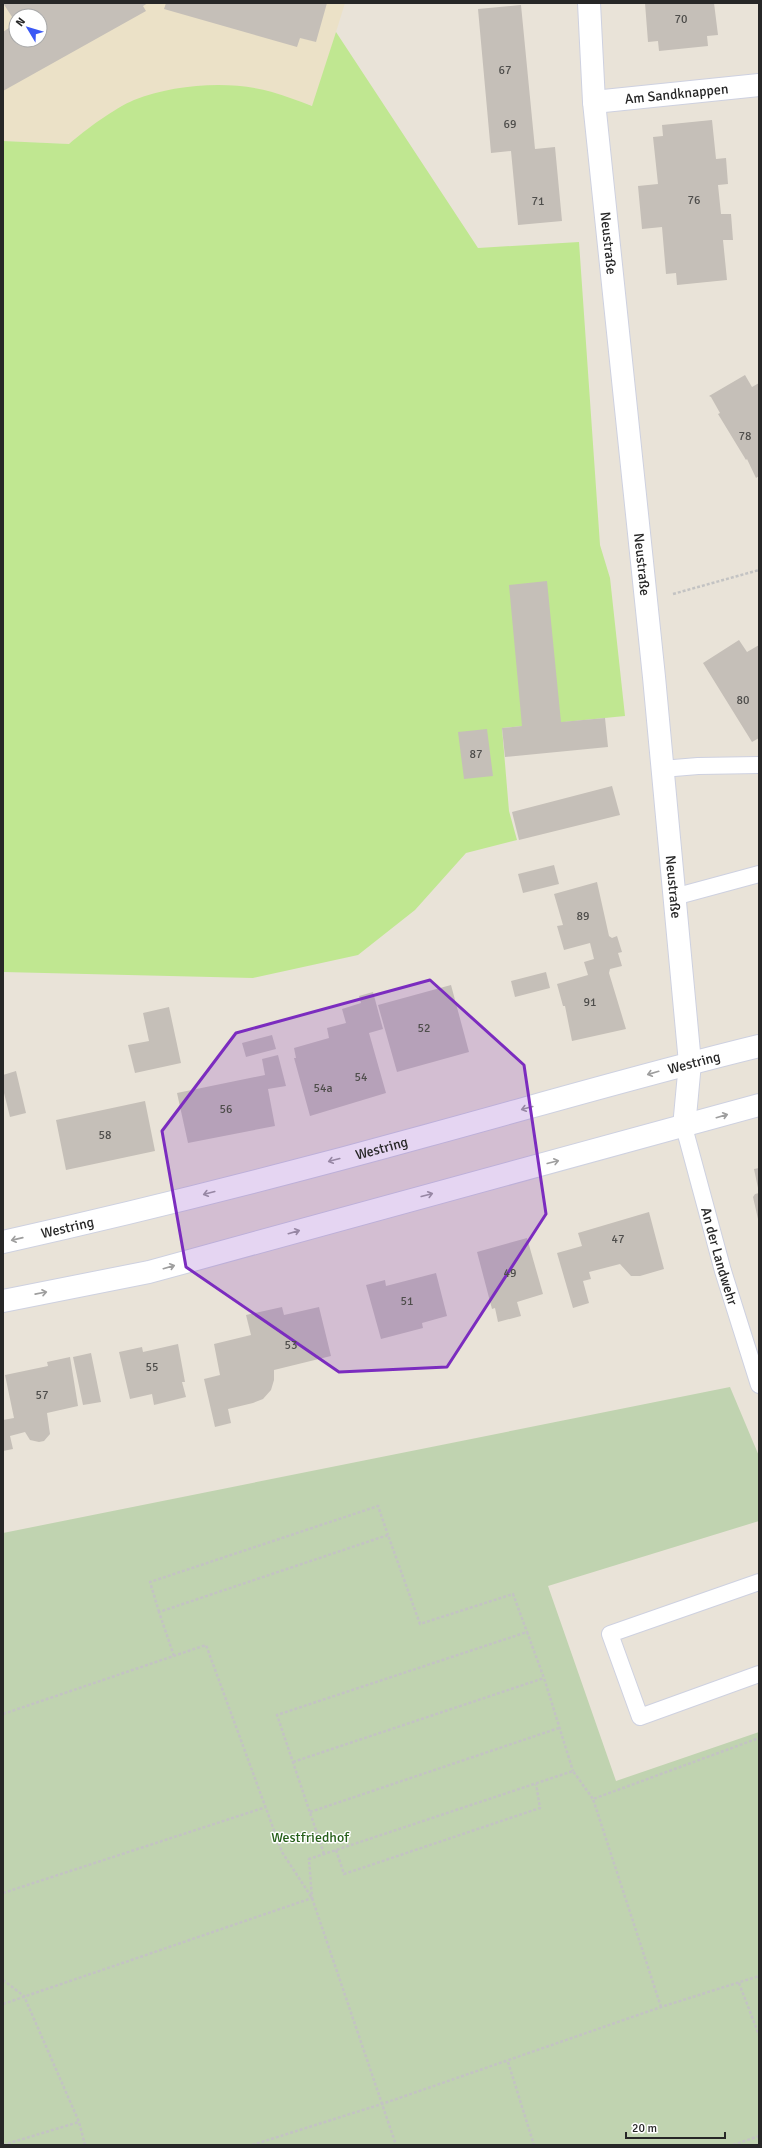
<svg xmlns="http://www.w3.org/2000/svg" width="762" height="2148" font-family="Signika,sans-serif">
<style>
.education{fill:#ebe1c7;fill-rule:evenodd}
.cemetery{fill:#c0d3b0}
.pitch{fill:#c0e791}
.building{fill:#c5bfb8;fill-rule:evenodd}
.lines{fill:none;stroke-linecap:round;stroke-linejoin:round}
.service-casing{stroke:#ced1e0;stroke-width:18}
.minor-casing{stroke:#ced1e0;stroke-width:24}
.secondary-casing{stroke:#ced1e0;stroke-width:24}
.path{stroke:#c3c3c3;stroke-width:2.5;stroke-dasharray:3 2;stroke-linecap:butt}
.service{stroke:#fff;stroke-width:16}
.minor{stroke:#fff;stroke-width:22}
.secondary{stroke:#fff;stroke-width:22}
.oneway{stroke:#9e9e9e}
.marked{fill:#7b2cbf;fill-opacity:0.2;stroke:#7b2cbf;stroke-width:3;stroke-linejoin:round}
.labels{text-anchor:middle;stroke-width:3;stroke-linejoin:round;paint-order:stroke}
.number-label{font-size:12px;fill:#4e4d4b}
.street-label{font-size:14px;fill:#272727;stroke:#fff}
.park-label{font-size:14px;fill:#27601a;stroke:#fff}
</style>
<rect width="100%" height="100%" fill="#e9e3d8"/>
<path class="education" d="M3 3H345L313 106 271 92 85 131 69 144 3 141ZM16 16H40V40H16Z"/>
<path class="cemetery" d="M730 1387 759 1456V1521L548 1586 616 1781 759 1732V2145H3V1533Z"/>
<path class="pitch" d="M336 32 478 248 579 242 600 545 610 578 625 716 502 728 509 811 517 840 466 853 415 910 358 955 253 978 3 972V141L69 144C85 130 115 108 134 100 175 84 231 80 272 92 286 96 299 101 312 106Z"/>
<path class="building" d="M3 3H148L143 6 146 11 3 91V32L16 23ZM16 16H40V40H16Z
M166 3H327L316 42 300 38 297 47 164 9Z
M645 3H714L718 35 707 36 708 46 659 51 658 41 648 42Z
M521 5 535 149 555 147 562 221 518 225 511 151 491 153 478 9Z
M712 120 716 159 726 158 728 184 718 185 721 214H731L733 240H723L727 280 677 285 676 273 666 274 662 227 642 229 638 186 658 184 653 137 663 136 662 125Z
M745 375 752 387 759 383V476L756 478 747 459 746 460 718 414 720 413 711 397 709 396Z
M547 581 561 722 605 718 608 747 505 757 502 728 522 726 509 585Z
M739 640 747 652 759 645V738L752 742 703 663Z
M487 729 493 776 464 779 458 732Z
M612 786 620 815 519 840 512 812Z
M554 865 559 884 523 893 518 874Z
M597 882 609 936 612 938 617 936 622 952 618 953 622 966 610 969 609 973 626 1029 572 1041 565 1006H563L557 984 588 975 584 962 594 959 590 943 564 950 557 926 563 925 554 894Z
M546 972 550 988 515 997 511 981Z
M451 985 469 1052 397 1072 378 1005Z
M373 992 383 1029 369 1033 386 1093 310 1116 294 1058H296L294 1048 329 1038 327 1028 346 1023 342 1009 361 1003 359 996Z
M169 1007 181 1063 135 1073 128 1045 149 1041 143 1013Z
M272 1035 276 1049 246 1057 242 1043Z
M278 1055 286 1086 268 1089 275 1126 188 1143 177 1093 265 1075 262 1059Z
M16 1071 26 1113 10 1117 3 1089V1075Z
M145 1101 155 1151 66 1170 56 1120Z
M759 1168V1188H758L754 1169Z
M759 1193V1219H758L753 1197 755 1194Z
M649 1212 664 1269 640 1276H631L620 1264 589 1272 591 1279 583 1281 589 1303 573 1308 557 1253 582 1246 578 1233Z
M527 1238 543 1294 517 1302 521 1316 498 1322 495 1308 492 1309 477 1252Z
M436 1273 447 1316 422 1323 423 1328 381 1339 366 1285 385 1280 386 1286Z
M282 1307 284 1315 319 1307 331 1356 274 1370V1380L271 1390 263 1399 253 1403 228 1409 231 1423 215 1427 204 1379 220 1375 214 1344 251 1335 246 1315Z
M178 1344 185 1382H182L186 1397 154 1405 152 1394 130 1399 119 1352 142 1347 143 1352Z
M91 1353 101 1402 83 1405 73 1357Z
M70 1357 78 1406 47 1413 50 1434 44 1441 39 1442 30 1440 25 1432 10 1436 13 1449 3 1451V1420L14 1418 5 1375 48 1366 47 1362Z"/>
<g class="lines">
<defs>
<g id="service">
<path d="M662 769 698 766 759 765"/>
<path d="M674 897 759 874"/>
<path id="s1" d="M684 1127 723 1271 759 1385"/>
<path d="M759 1582 610 1634 640 1717 759 1674"/>
</g>
<g id="minor">
<path id="s2" d="M589 3 594 102 654 677 690 1063 684 1127"/>
<path id="s3" d="M594 102 759 85"/>
</g>
<g id="secondary">
<path id="s4" d="M3 1242C146 1210 288 1174 429 1135 539 1105 648 1073 759 1046"/>
<path d="M3 1301 149 1272 759 1105"/>
</g>
</defs>
<use href="#service" class="service-casing"/>
<use href="#minor" class="minor-casing"/>
<use href="#secondary" class="secondary-casing"/>
<path class="path" d="M673 594 759 570
M159 1612 150 1582 378 1506 388 1535
M174 1656 159 1612 388 1535 420 1624 513 1594 527 1632
M3 1714 206 1645 282 1852 312 1898 396 2145
M293 1762 544 1678
M310 1812 559 1728
M336 1850 344 1874 540 1808 536 1784
M324 1854 277 1715 527 1632 544 1678 573 1771
M3 1893 266 1807
M3 1980 24 1996 79 2122 85 2145
M739 1983 759 2035
M3 2004 312 1898 309 1859 573 1771 593 1799
M661 2007 593 1799 759 1738
M508 2062 534 2145
M3 2145 79 2122
M252 2145 382 2104 661 2007 759 1976
M733 2145 759 2136"/>
<use href="#service" class="service"/>
<use href="#minor" class="minor"/>
<use href="#secondary" class="secondary"/>
</g>
<defs><path id="oneway-shaft" d="M-6 0H5M1.5-3L5.5 0L1.5 3" fill="none" stroke-width="1.6" stroke-linecap="round" stroke-linejoin="round"/></defs>
<g class="oneway">
<use href="#oneway-shaft" transform="translate(653 1073) rotate(164)"/>
<use href="#oneway-shaft" transform="translate(527 1108) rotate(165)"/>
<use href="#oneway-shaft" transform="translate(722 1116) rotate(-16)"/>
<use href="#oneway-shaft" transform="translate(334 1160) rotate(165)"/>
<use href="#oneway-shaft" transform="translate(553 1162) rotate(-14)"/>
<use href="#oneway-shaft" transform="translate(209 1193) rotate(165)"/>
<use href="#oneway-shaft" transform="translate(427 1195) rotate(-15)"/>
<use href="#oneway-shaft" transform="translate(294 1232) rotate(-16)"/>
<use href="#oneway-shaft" transform="translate(17 1239) rotate(167)"/>
<use href="#oneway-shaft" transform="translate(169 1267) rotate(-16)"/>
<use href="#oneway-shaft" transform="translate(41 1293) rotate(-11)"/>
</g>
<path class="marked" d="M430 980 524 1065 546 1214 447 1367 339 1372 186 1267 162 1131 236 1033Z"/>
<g class="labels">
<g class="number-label">
<text x="681" y="23">70</text>
<text x="505" y="74">67</text>
<text x="510" y="128">69</text>
<text x="694" y="204">76</text>
<text x="538" y="205">71</text>
<text x="745" y="440">78</text>
<text x="743" y="704">80</text>
<text x="476" y="758">87</text>
<text x="583" y="920">89</text>
<text x="590" y="1006">91</text>
<text x="424" y="1032">52</text>
<text x="361" y="1081">54</text>
<text x="323" y="1092">54a</text>
<text x="226" y="1113">56</text>
<text x="105" y="1139">58</text>
<text x="618" y="1243">47</text>
<text x="510" y="1277">49</text>
<text x="407" y="1305">51</text>
<text x="291" y="1349">53</text>
<text x="152" y="1371">55</text>
<text x="42" y="1399">57</text>
</g>
<g class="street-label">
<text dy="5" stroke="none"><textPath href="#s3" startOffset="83">Am Sandknappen</textPath></text>
<text dy="5" stroke="none"><textPath href="#s2" startOffset="241">Neustraße</textPath></text>
<text dy="5" stroke="none"><textPath href="#s2" startOffset="564">Neustraße</textPath></text>
<text dy="5" stroke="none"><textPath href="#s2" startOffset="888">Neustraße</textPath></text>
<text dy="5" stroke="none"><textPath href="#s4" startOffset="714">Westring</textPath></text>
<text dy="5" stroke="none"><textPath href="#s4" startOffset="390">Westring</textPath></text>
<text dy="5" stroke="none"><textPath href="#s4" startOffset="66">Westring</textPath></text>
<text dy="5" stroke="none"><textPath href="#s1" startOffset="134">An der Landwehr</textPath></text>
</g>
<g class="park-label">
<text x="310" y="1842">Westfriedhof</text>
</g>
</g>
<rect width="762" height="2148" fill="none" stroke="#272727" stroke-width="8"/>
<g transform="translate(28 28) rotate(308)"><circle r="19" fill="#ffffff" stroke="#a9a9a9"/>
<path d="M0-3L7 15L0 10L-7 15Z" fill="#3a58f5"/>
<text y="-6" font-size="11" font-weight="bold" text-anchor="middle" fill="#272727">N</text>
</g>
<path d="M626 2132v6h99v-6" fill="none" stroke="#272727" stroke-width="2"/>
<text x="632" y="2132" font-size="12" fill="#272727" stroke="#ffffff" stroke-width="3" paint-order="stroke">20 m</text>
</svg>
